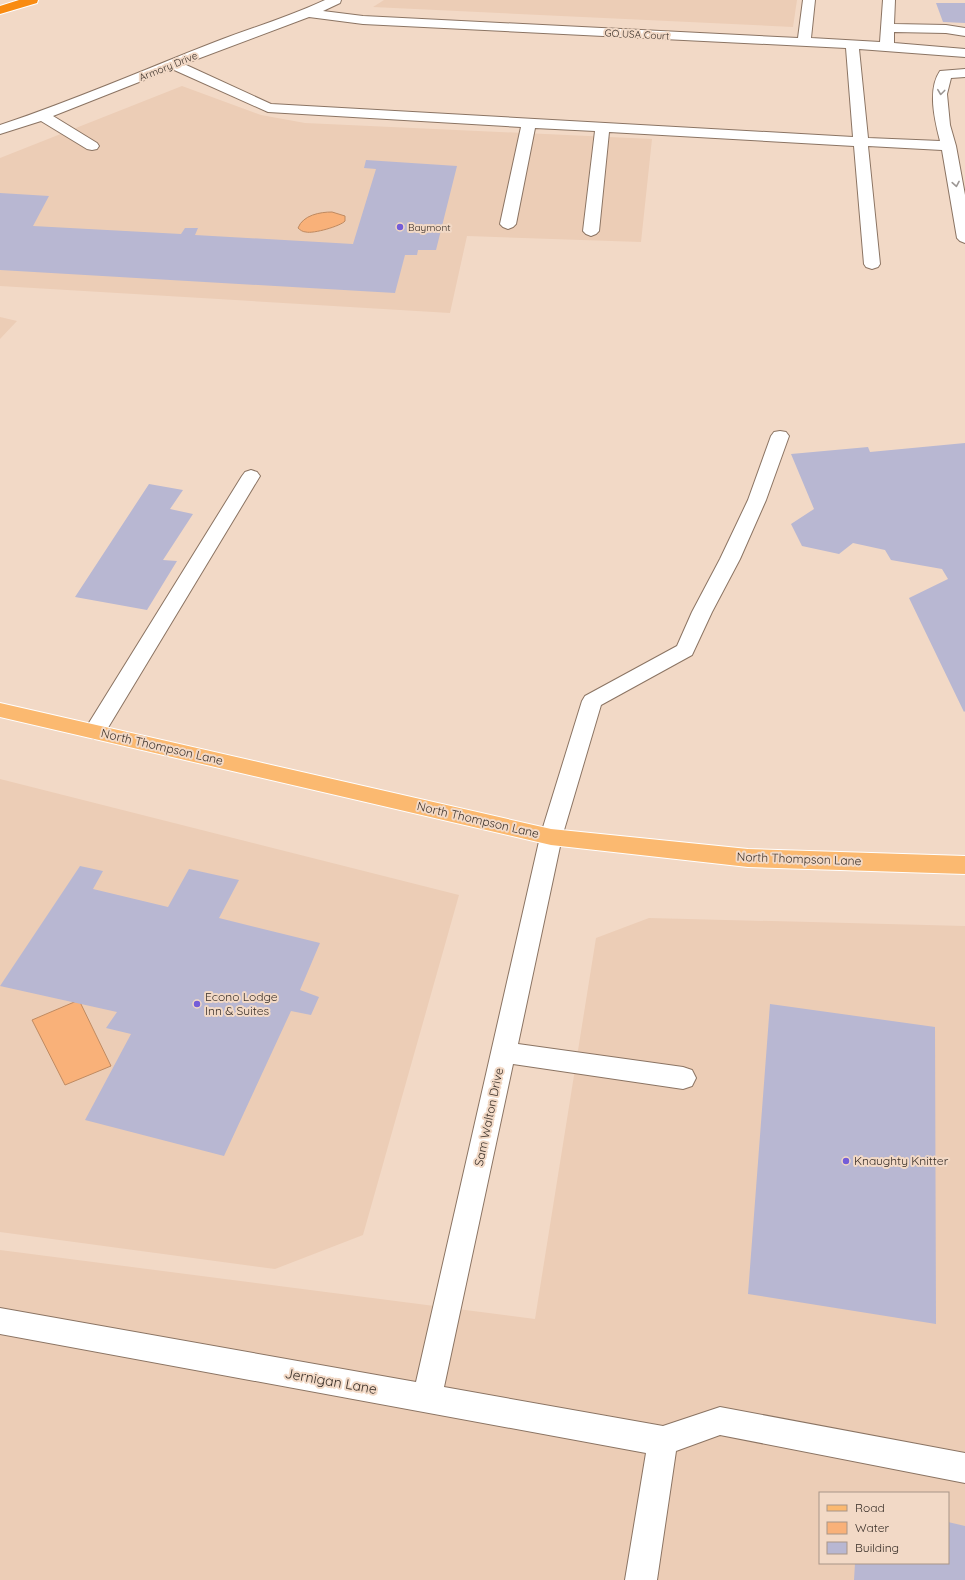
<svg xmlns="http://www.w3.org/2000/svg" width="965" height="1580" font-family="Quicksand,sans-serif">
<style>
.built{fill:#eccdb6;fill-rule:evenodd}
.water{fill:#f9b179;stroke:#bf8a61}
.building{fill:#b8b7d2}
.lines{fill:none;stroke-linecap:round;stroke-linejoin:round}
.minor-casing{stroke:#8b7463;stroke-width:2}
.major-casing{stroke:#fff;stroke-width:2}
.highway-casing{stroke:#fff;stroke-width:2}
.minor{fill:#fff;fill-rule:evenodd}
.major{fill:#fbb970;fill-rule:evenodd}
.highway{fill:#f98b11;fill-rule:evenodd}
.oneway{stroke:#9c9794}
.poi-dot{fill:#745dd8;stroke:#f2d9c6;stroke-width:1.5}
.labels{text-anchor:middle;stroke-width:4;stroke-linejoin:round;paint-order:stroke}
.far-street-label{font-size:10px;fill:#392f28;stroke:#f2d9c6}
.far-poi-label{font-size:10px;fill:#392f28;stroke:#f2d9c6;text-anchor:start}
.street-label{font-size:12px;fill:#392f28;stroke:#f2d9c6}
.poi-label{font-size:12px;fill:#392f28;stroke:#f2d9c6;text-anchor:start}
.near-street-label{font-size:14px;fill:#392f28;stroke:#f2d9c6}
</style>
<rect width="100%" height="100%" fill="#f2d9c6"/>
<path class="built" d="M384 0H797L793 27 373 7Z
M182 86 261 115 305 123 652 139 641 242 467 236 450 313 0 286V158Z
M0 317 17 321 0 339Z
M0 779 459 895 363 1235 275 1269 0 1232Z
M649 918 965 926V1580H0V1250L535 1319 596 938ZM820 1493H948V1563H820Z"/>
<path class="water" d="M332 212 345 216V221C341 226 313 234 306 232 303 232 300 230 298 228 303 215 320 212 332 212Z
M79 1000 111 1066 65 1085 32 1020Z"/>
<path class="building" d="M936 3H965V23L943 22Z
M366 160 457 166 436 250H418L417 255H405L395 293 0 270V193L49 196 33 226 181 234 185 228H198L195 235 353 244 376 169 364 168Z
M965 443V711L964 712 909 598 948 579 942 569 891 560 885 550 853 543 839 554 802 546 791 524 814 509 791 454 868 447 870 452Z
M149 484 183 490 170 509 193 514 163 560 177 561 147 610 75 597Z
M80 866 103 871 93 889 168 907 189 869 239 880 219 918 320 943 300 990 319 997 311 1015 291 1011 224 1156 85 1120 131 1034 106 1028 117 1012 0 986Z
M770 1004 935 1027 936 1324 748 1294Z
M948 1522 965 1526V1580H854L855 1563H948Z"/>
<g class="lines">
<defs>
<path id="minor" d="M325 0H341L340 3 323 11 363 16 798 38 803 0H815L811 38 880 42 883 0H895L894 24 946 25 965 28V36L946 33 894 32V43L965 49V57L859 49 868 138 940 141C935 121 927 90 940 71L965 69V77L951 78 947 94 950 125 956 146 965 195V243L960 241 957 238 942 150 868 146 880 264 878 267 872 269 866 267 864 264 854 146 609 132 599 231 596 234 591 236 586 234 583 231 595 131 535 128 516 224 513 227 508 229 503 227 500 224 521 127 268 112 172 69 53 116 97 143 99 146 97 149 92 150 87 149 41 121 0 134V125C73 101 143 70 215 42 251 28 289 17 325 0ZM309 17 363 24 846 48 853 137 271 104 184 64Z
M780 431 786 432 789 436 766 500 740 559 712 612 692 655 601 705 562 837 518 1044 683 1067 692 1070 696 1078 692 1086 683 1089 513 1064 444 1387 663 1426 720 1407 965 1453V1483L720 1435 676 1451 657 1580H625L646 1453 0 1334V1308L416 1382 540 837 582 701 585 696 677 646 692 612 720 559 748 500 771 436 774 432Z
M251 470 257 472 260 476 103 736 95 739 87 736 84 731 87 726 242 476 245 472Z"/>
<path id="major" d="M0 703 551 829 748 849 965 856V874L748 867 551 845 0 717Z"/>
<path id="highway" d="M19 0H38L37 3 0 14V6Z"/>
</defs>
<use href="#minor" class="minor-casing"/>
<use href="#major" class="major-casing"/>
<use href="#highway" class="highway-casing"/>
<use href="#minor" class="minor"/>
<use href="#major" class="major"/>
<use href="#highway" class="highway"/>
</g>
<defs><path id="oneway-chevron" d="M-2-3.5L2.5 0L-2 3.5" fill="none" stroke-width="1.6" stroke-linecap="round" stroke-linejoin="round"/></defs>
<g class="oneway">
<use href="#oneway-chevron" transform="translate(941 92) rotate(97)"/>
<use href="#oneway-chevron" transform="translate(956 184) rotate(80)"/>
</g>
<g class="poi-dot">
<circle cx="400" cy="227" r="4"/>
<circle cx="197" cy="1004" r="4"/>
<circle cx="846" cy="1161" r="4"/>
</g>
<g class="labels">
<g class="far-street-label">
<text transform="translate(637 34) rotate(3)" y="4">GO USA Court</text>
<text transform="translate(168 66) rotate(-22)" y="4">Armory Drive</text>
</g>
<g class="far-poi-label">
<text x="408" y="231">Baymont</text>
</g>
<g class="street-label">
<text transform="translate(162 747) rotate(13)" y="4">North Thompson Lane</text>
<text transform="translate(478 820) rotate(13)" y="4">North Thompson Lane</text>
<text transform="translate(799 859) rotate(2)" y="4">North Thompson Lane</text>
<text transform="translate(489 1117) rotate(-78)" y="4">Sam Walton Drive</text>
</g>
<g class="poi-label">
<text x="205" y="1001">Econo Lodge<tspan x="205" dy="14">Inn &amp; Suites</tspan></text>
<text x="854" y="1165">Knaughty Knitter</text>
</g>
<g class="near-street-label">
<text transform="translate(331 1381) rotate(10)" y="5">Jernigan Lane</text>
</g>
</g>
<rect x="819" y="1492" width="130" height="72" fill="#f2d9c6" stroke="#a89587"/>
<rect x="827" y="1505" width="20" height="6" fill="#fbb970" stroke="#a89587"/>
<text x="855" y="1512" font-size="12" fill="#392f28">Road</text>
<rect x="827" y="1522" width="20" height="12" fill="#f9b179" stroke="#a89587"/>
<text x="855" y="1532" font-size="12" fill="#392f28">Water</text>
<rect x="827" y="1542" width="20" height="12" fill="#b8b7d2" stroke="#a89587"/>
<text x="855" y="1552" font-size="12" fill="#392f28">Building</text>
</svg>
